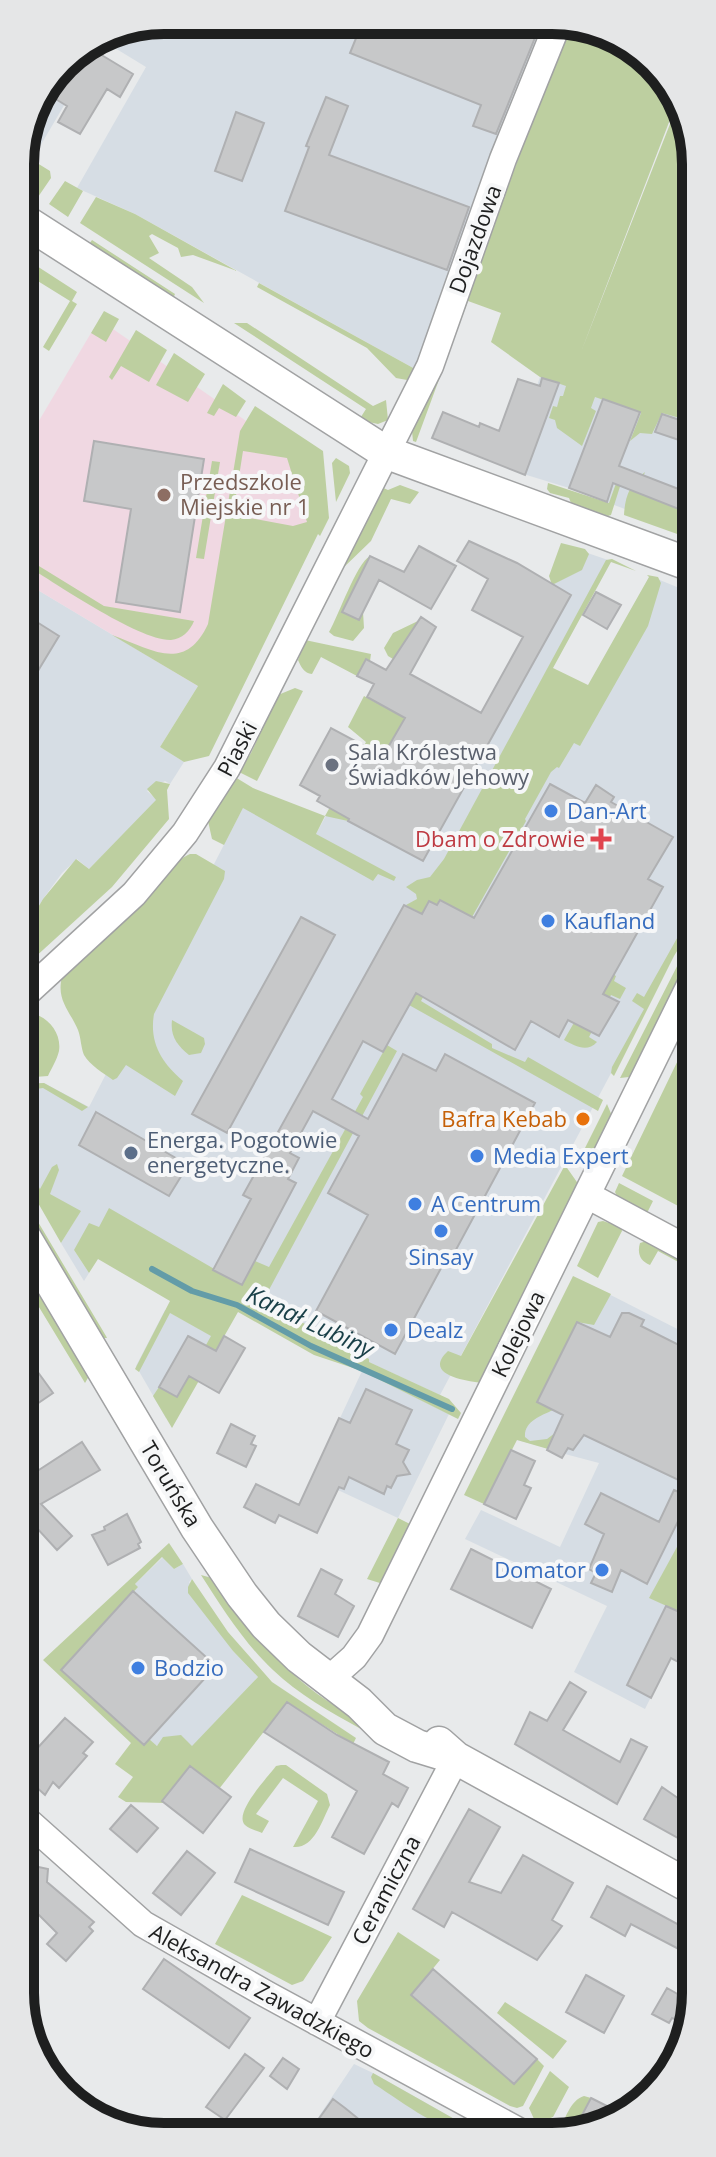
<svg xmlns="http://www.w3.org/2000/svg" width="716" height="2157" font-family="'Open Sans',sans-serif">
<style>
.built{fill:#d6dde4}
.education{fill:#f0d8e2}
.green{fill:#bdcfa0;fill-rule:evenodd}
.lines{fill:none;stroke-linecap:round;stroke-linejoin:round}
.stream{stroke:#639ca8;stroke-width:6}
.building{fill:#c7c8c9;stroke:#afb0b2;stroke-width:2}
.minor-casing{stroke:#a1a2a3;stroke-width:29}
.tertiary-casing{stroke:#a1a2a3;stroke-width:35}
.minor{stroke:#fff;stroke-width:26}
.tertiary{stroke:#fff;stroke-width:32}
.education-dot{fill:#8d6e63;stroke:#f6f7f8;stroke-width:3}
.worship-dot{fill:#6b7280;stroke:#f6f7f8;stroke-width:3}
.shop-dot{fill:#3f7fe0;stroke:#f6f7f8;stroke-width:3}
.health-dot{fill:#e0444e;stroke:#f6f7f8;stroke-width:3}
.food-dot{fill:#e8710a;stroke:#f6f7f8;stroke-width:3}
.service-dot{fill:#5c6f8a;stroke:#f6f7f8;stroke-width:3}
.labels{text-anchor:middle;stroke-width:8;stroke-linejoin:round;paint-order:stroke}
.street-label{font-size:22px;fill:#1e1f1f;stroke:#f6f7f8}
.education-label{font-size:22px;fill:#785e54;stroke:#f6f7f8;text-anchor:start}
.worship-label{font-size:22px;fill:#5b616d;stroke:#f6f7f8;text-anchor:start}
.shop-label{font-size:22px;fill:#366cbe;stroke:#f6f7f8;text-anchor:start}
.health-label{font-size:22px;fill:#be3a42;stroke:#f6f7f8;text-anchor:end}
.food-label{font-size:22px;fill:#c56008;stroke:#f6f7f8;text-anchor:end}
.service-label{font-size:22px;fill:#4e5e75;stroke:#f6f7f8;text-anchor:start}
.water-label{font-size:24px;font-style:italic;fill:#193f47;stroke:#f6f7f8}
.rim{fill:none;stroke:#1e1f1f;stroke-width:10}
</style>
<rect width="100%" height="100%" fill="#e8eaeb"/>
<path class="built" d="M164 20 544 23 415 369 135 214 77 188 146 67 105 42Z
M100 44 32 160 21 153 35 100 69 56Z
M547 376 694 422V535L569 488 507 469 540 377Z
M573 548 611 561 429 894 462 911 650 576 694 594V917L440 1395 247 1306 74 1250 89 1273 84 1281 61 1243 77 1217 22 1175V1084L44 1083 89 1107 248 798 316 834 364 746 410 674 481 712Z
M21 580 198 686 160 747 184 762 170 784 165 781 147 791 157 800 89 869 77 859 62 873 43 899 21 936Z
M593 1286 695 1338V1514L650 1598 691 1617 645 1709 574 1672 607 1606 465 1539 481 1510 560 1547 599 1463 565 1454 562 1458 547 1448 517 1440Z
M165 1310 212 1336 166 1418 136 1366Z
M362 1371 449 1414 398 1518 312 1478Z
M163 1557 174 1569 183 1564 192 1579 189 1582 233 1651 258 1677 192 1747 143 1745 61 1670 137 1587 135 1584Z
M354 2064 373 2073 465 2125 458 2134H377L364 2124 355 2134H307Z
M54 2080 111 2116 141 2134H135L62 2095Z"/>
<path class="education" d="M110 327 297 456 318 533 198 686 21 580V451L91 333Z"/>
<path class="green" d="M569 23H581L654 62 676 104 581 352 677 106 693 136 694 422 662 413 652 434 640 433 630 441 641 413 595 397 591 408 596 411 582 446 557 428 555 420 549 418 553 406 557 407 560 396H563L566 386 540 377 491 342 501 313 468 301 416 442 413 441 411 421 507 189Z
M21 153 50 171 51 178 38 197 20 186Z
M65 181 83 191 68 217 49 204Z
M96 197 135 214 237 271 193 255 181 257 178 248 152 234 149 236 159 253 149 258 192 287 204 303 80 223Z
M92 240 175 294 172 301 87 247Z
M26 259 77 292 72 301 77 304 49 351 43 347 70 301 20 270Z
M259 283 415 369 407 380 396 378 367 348 257 287Z
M104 311 119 319 106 342 91 333Z
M234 323H247L373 406 386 400 388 420 378 424 359 420 366 409Z
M136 330 167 350 149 382 121 366 112 380 109 377Z
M174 353 205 374 188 402 156 385Z
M223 384 246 401 236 417 219 408 214 416 207 413Z
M255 406 323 451 329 518 320 536 318 534 209 756 184 762 160 747 198 686 112 635C151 649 185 674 208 624L240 431ZM243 451 287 458 307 522 293 526 233 515Z
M336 458 349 466 350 473 336 502 332 463Z
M212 461 220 462 204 559 196 558Z
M645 472 638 491 694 514V540L624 515C625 496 630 484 645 472Z
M619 475 623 477 611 515 608 516 571 503 569 498 550 493 547 489 548 483 609 503Z
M400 485 419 492 410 504 391 499 371 541 341 570 381 487 388 490Z
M561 543 585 549 589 554 582 570 552 585 549 576Z
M21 555 104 606 194 621C190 631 182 639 171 640 139 641 52 581 21 562Z
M370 556 343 612 358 620 363 612 364 628 353 641 334 636 329 632C339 615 356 564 370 556Z
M612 559 636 571 611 562 553 668 588 685 649 577 647 575 658 577 661 583 648 626 580 746 574 743 559 768 557 767 551 772 525 819 526 821 440 974 435 975 421 1001 492 1044V1048L525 1062 528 1057 603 1100 598 1111 409 1005 437 905 429 901 423 914 406 905 417 899 416 894 406 887 417 880 430 877 444 859 606 560Z
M418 621 393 659 388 656 384 648 393 633Z
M305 640 371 654 370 661 366 659 357 676 321 657 312 674C304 673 301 667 298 660Z
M295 688 303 691 257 781 239 772 251 753 278 695Z
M393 695 411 707 348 821 325 816 316 834 396 877 394 881 378 874 373 881 243 808 224 845 212 839 208 821 235 777 253 788 325 816 366 742 348 727 364 696 386 708Z
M156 781 170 784 167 790 169 819 112 887 21 970V936L43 899 76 859 89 869 156 800 147 789Z
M190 854H196L225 871 224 879 154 1014C149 1043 162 1063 183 1081L175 1096 126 1065 117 1078 113 1080C103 1073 90 1065 84 1055 81 1048 81 1038 78 1030 70 1011 56 1000 62 977 93 951 123 924 150 894 162 881 173 861 190 854Z
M694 908V923L674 956 614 1076 611 1073 612 1067 644 1009 632 1001 637 993 644 997Z
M694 933V953L635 1072 629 1077 620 1078Z
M605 969 616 976 614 981 626 988 620 999 611 995 589 1037 597 1042C587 1053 575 1046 564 1040Z
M28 1013C46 1014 62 1032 59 1051 57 1060 51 1069 48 1076L21 1078V1014Z
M172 1020 204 1038 205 1044 201 1053 189 1055C177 1045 170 1036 172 1020Z
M694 1027 695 1215 622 1176Z
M387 1045 397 1051 263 1301 369 1359V1362L449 1399 461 1413 458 1419 362 1371 314 1355 238 1312 172 1428 153 1396 159 1387 177 1397 211 1336 170 1313 139 1372 135 1369 170 1301 98 1259 89 1273 74 1250 89 1223 99 1227 109 1208 242 1285 255 1261 269 1267 363 1097 360 1094Z
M44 1083 88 1107 82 1111 43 1088 22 1091V1084Z
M607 1104 612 1116 597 1150 585 1148Z
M22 1158 40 1189 52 1167 57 1164 59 1170 50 1194 81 1211 61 1243 22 1175Z
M565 1165 579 1185 482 1383C466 1381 422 1375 448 1351L461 1356Z
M619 1183 653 1201 646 1215 618 1198 615 1192Z
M22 1195 106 1336 107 1338H102L90 1321 22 1205Z
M603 1221 621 1227 622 1231 598 1278 577 1266 598 1222Z
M650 1240 695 1265V1271L658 1251 650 1265C640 1261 637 1253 640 1243Z
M573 1276 611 1294 594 1325 577 1322 537 1402 553 1410C541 1416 524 1421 525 1437L530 1441 547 1439 559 1430 548 1449 517 1440 484 1504 464 1495Z
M25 1284H30L38 1290 89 1376 85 1383Z
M695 1514V1619L649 1598Z
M398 1518 412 1525 383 1584 367 1579Z
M169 1543 183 1564 174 1569 162 1557 135 1584 138 1587 61 1670 143 1745 149 1739 157 1746 163 1737 181 1735 192 1746 258 1677 233 1651 188 1593V1587L192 1579 228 1632 272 1682 356 1738 353 1744 287 1702 219 1789 190 1766 163 1800 166 1803 126 1802 118 1797 133 1777 115 1764 131 1743 43 1660Z
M201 1575 212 1578C237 1610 261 1646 292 1673 313 1693 339 1709 364 1723L361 1729C330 1712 298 1694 273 1670 245 1644 222 1608 201 1575Z
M281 1765H286L327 1794 330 1805C322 1821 314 1849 293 1847L318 1801 283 1778 256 1814 269 1821 262 1833C258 1831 249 1829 245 1825 233 1813 268 1777 276 1766Z
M242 1895 332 1937 303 1981 292 1985 215 1944Z
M398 1932 440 1960 411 1995 514 2084 537 2059 544 2066 523 2106 517 2108 510 2106 368 2028 359 2021 357 2001Z
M505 2002 567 2041 553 2059 497 2013Z
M550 2071 569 2087 553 2117 541 2122 534 2119 529 2108Z
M373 2073 465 2125 479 2134C441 2134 406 2104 374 2084L371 2077Z
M584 2096 591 2098 572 2134 558 2133C565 2120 570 2100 584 2096Z"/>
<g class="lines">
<path class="stream" d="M152 1269 192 1291 237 1305 311 1346 452 1409"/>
</g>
<path class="building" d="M363 21 481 22 541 23 496 134 473 126 481 105 350 53Z
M90 48 133 74 120 97 107 89 80 134 58 122 67 106 54 98 81 51Z
M326 97 348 106 329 155 469 207 447 270 285 211 309 147 306 146Z
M236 112 264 123 242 181 215 171Z
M542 378 559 383 525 475 432 438 443 412 479 427 480 423 499 431 518 379 540 386Z
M603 399 640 412 619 466 694 495V515L613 483 607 502 569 488Z
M662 414 694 425V445L655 432Z
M94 441 204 459 180 612 116 602 131 509 84 501Z
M469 541 517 563 571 595 423 861 348 821 349 819 317 801 320 796 300 785 331 728 383 756 405 718 367 697 374 684 357 676 366 659 386 670 421 617 436 627 410 674 481 713 523 637 472 610 488 579 457 561Z
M419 546 456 566 431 609 379 580 359 620 342 612 370 556 404 572Z
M596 592 621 605 607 629 583 615Z
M21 612 59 636 21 699Z
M550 784 585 803 596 785 614 797 611 802 673 837 648 879 663 887 603 994 619 1002 599 1036 568 1020 559 1037 531 1021 515 1050 416 993 383 1052 363 1041 332 1099 368 1119 403 1054 436 1071 445 1054 535 1103 451 1259 447 1257 395 1354 316 1311 368 1215 328 1193 359 1136 313 1111 290 1153 299 1158 288 1179 296 1183 242 1285 213 1270 251 1199 243 1195 404 905 422 914 429 901 437 905 440 900 474 918Z
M301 917 335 935 227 1133 192 1114Z
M96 1112 188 1165 169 1196 79 1145Z
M622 1313H629L644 1320 641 1326 695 1353V1476L691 1486 584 1435 573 1450 568 1448 562 1458 547 1450 563 1415 537 1402 577 1322 610 1337Z
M188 1336 216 1351 224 1336 245 1348 219 1393 189 1376 177 1397 159 1387Z
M32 1364 53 1393 22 1414V1371Z
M366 1389 412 1410 396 1444 409 1450 403 1462 410 1474 397 1476 391 1488 387 1486 384 1494 349 1477 344 1489 339 1487 317 1533 279 1515 275 1523 244 1507 256 1484 299 1505 339 1418 350 1423Z
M231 1424 255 1436 251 1444 256 1446 246 1467 217 1453Z
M82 1442 100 1470 41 1504 72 1536 57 1550 24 1514 22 1515V1481Z
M511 1450 535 1461 524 1485 531 1488 516 1519 484 1504Z
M674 1490 690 1497 647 1584 621 1570 612 1592 591 1583 596 1573 589 1569 604 1534 585 1524 601 1493 659 1522Z
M127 1514 141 1542 138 1544 140 1548 108 1565 92 1535 105 1530 104 1527Z
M471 1549 551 1589 532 1628 451 1589Z
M321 1569 342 1580 335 1594 354 1606 338 1637 298 1616Z
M133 1591 216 1666 144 1745 61 1670Z
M666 1606 691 1617 683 1633 695 1638 682 1664 671 1658 651 1698 627 1685Z
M570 1682 586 1692 563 1730 620 1762 631 1739 647 1747 617 1804 515 1744 530 1712 547 1721Z
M287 1702 337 1735 389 1762 383 1774 408 1788 398 1807 392 1803 364 1854 332 1837 357 1791 264 1732Z
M65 1718 93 1742 83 1753 87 1756 59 1788 53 1782 45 1795 22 1774V1765Z
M190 1766 231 1797 203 1833 162 1801Z
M662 1787 695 1810 696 1848 644 1819Z
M131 1805 158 1828 137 1852 110 1829Z
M469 1809 500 1827 469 1882 501 1893 523 1855 573 1883 552 1920 562 1926 537 1960 452 1912 444 1927 413 1909Z
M250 1849 344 1892 328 1925 235 1882Z
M187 1851 215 1873 181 1915 153 1893Z
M34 1866 48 1869 47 1882 94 1922 89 1927 93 1931 66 1961 47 1944 57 1933 23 1899 22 1879Z
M607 1886 696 1934V1958L631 1924 625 1936 591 1917Z
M164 1959 250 2018 229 2048 143 1989Z
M433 1969 537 2059 514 2084 411 1995Z
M586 1975 624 1996 604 2033 566 2012Z
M667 1988 695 2004 687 2024 672 2018 669 2023 652 2014Z
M245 2054 264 2068 225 2120 206 2107Z
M283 2058 299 2069 287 2089 270 2076Z
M591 2098 619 2112 580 2134H572Z
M333 2099 345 2108 377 2134H308Z"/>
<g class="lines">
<defs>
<path id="minor" d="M21 998 134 894 185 833 227 768 430 366 503 159 558 23
M587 1195 695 1253
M327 1681 354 1657 370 1635 694 977
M22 1816 143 1924 266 1994 524 2134
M317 2022 456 1758"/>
<path id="tertiary" d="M20 218 385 452 694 566
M22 1233 197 1528 242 1595 266 1625 299 1657 359 1703 385 1729 417 1746 453 1757
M439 1743 456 1758 696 1890"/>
</defs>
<use href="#minor" class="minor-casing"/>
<use href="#tertiary" class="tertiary-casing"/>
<use href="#minor" class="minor"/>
<use href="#tertiary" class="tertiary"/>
</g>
<circle class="education-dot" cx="164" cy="495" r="8"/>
<circle class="worship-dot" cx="332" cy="765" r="8"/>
<g class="shop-dot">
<circle cx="551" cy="811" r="8"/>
<circle cx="548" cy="921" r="8"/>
<circle cx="477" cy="1156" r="8"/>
<circle cx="415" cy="1204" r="8"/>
<circle cx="441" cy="1231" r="8"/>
<circle cx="391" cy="1330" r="8"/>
<circle cx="602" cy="1570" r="8"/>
<circle cx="138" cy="1668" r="8"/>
</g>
<path class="health-dot" d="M597 827h8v8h8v8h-8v8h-8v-8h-8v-8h8z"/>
<circle class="food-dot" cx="583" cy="1119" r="8"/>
<circle class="service-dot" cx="131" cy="1153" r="8"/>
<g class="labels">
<g class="street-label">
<text transform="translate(475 239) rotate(-70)" y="8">Dojazdowa</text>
<text transform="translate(237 749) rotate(-62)" y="8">Piaski</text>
<text transform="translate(518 1334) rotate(-64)" y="8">Kolejowa</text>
<text transform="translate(171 1484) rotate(59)" y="8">Toruńska</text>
<text transform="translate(386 1890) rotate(-62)" y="8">Ceramiczna</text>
<text transform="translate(262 1991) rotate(29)" y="8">Aleksandra Zawadzkiego</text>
</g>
<g class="education-label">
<text x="180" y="490">Przedszkole<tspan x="180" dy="25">Miejskie nr 1</tspan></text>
</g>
<g class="worship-label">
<text x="348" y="760">Sala Królestwa<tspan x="348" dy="25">Świadków Jehowy</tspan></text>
</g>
<g class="shop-label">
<text x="567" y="819">Dan-Art</text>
<text x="564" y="929">Kaufland</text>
<text x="493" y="1164">Media Expert</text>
<text x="431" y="1212">A Centrum</text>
<text x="441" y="1265" text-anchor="middle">Sinsay</text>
<text x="407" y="1338">Dealz</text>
<text x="586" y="1578" text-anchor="end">Domator</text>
<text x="154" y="1676">Bodzio</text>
</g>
<g class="health-label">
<text x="585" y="847">Dbam o Zdrowie</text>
</g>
<g class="food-label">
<text x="567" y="1127">Bafra Kebab</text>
</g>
<g class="service-label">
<text x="147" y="1148">Energa. Pogotowie<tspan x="147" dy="25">energetyczne.</tspan></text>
</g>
<g class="water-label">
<text transform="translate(310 1322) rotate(25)" y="8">Kanał Lubiny</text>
</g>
</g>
<path d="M0 0H716V2157H0ZM164 34H552A130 130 0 0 1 682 164V1993A130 130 0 0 1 552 2123H164A130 130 0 0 1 34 1993V164A130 130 0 0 1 164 34Z" fill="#e5e6e7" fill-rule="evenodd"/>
<path class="rim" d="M164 34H552A130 130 0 0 1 682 164V1993A130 130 0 0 1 552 2123H164A130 130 0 0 1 34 1993V164A130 130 0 0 1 164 34Z"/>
</svg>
